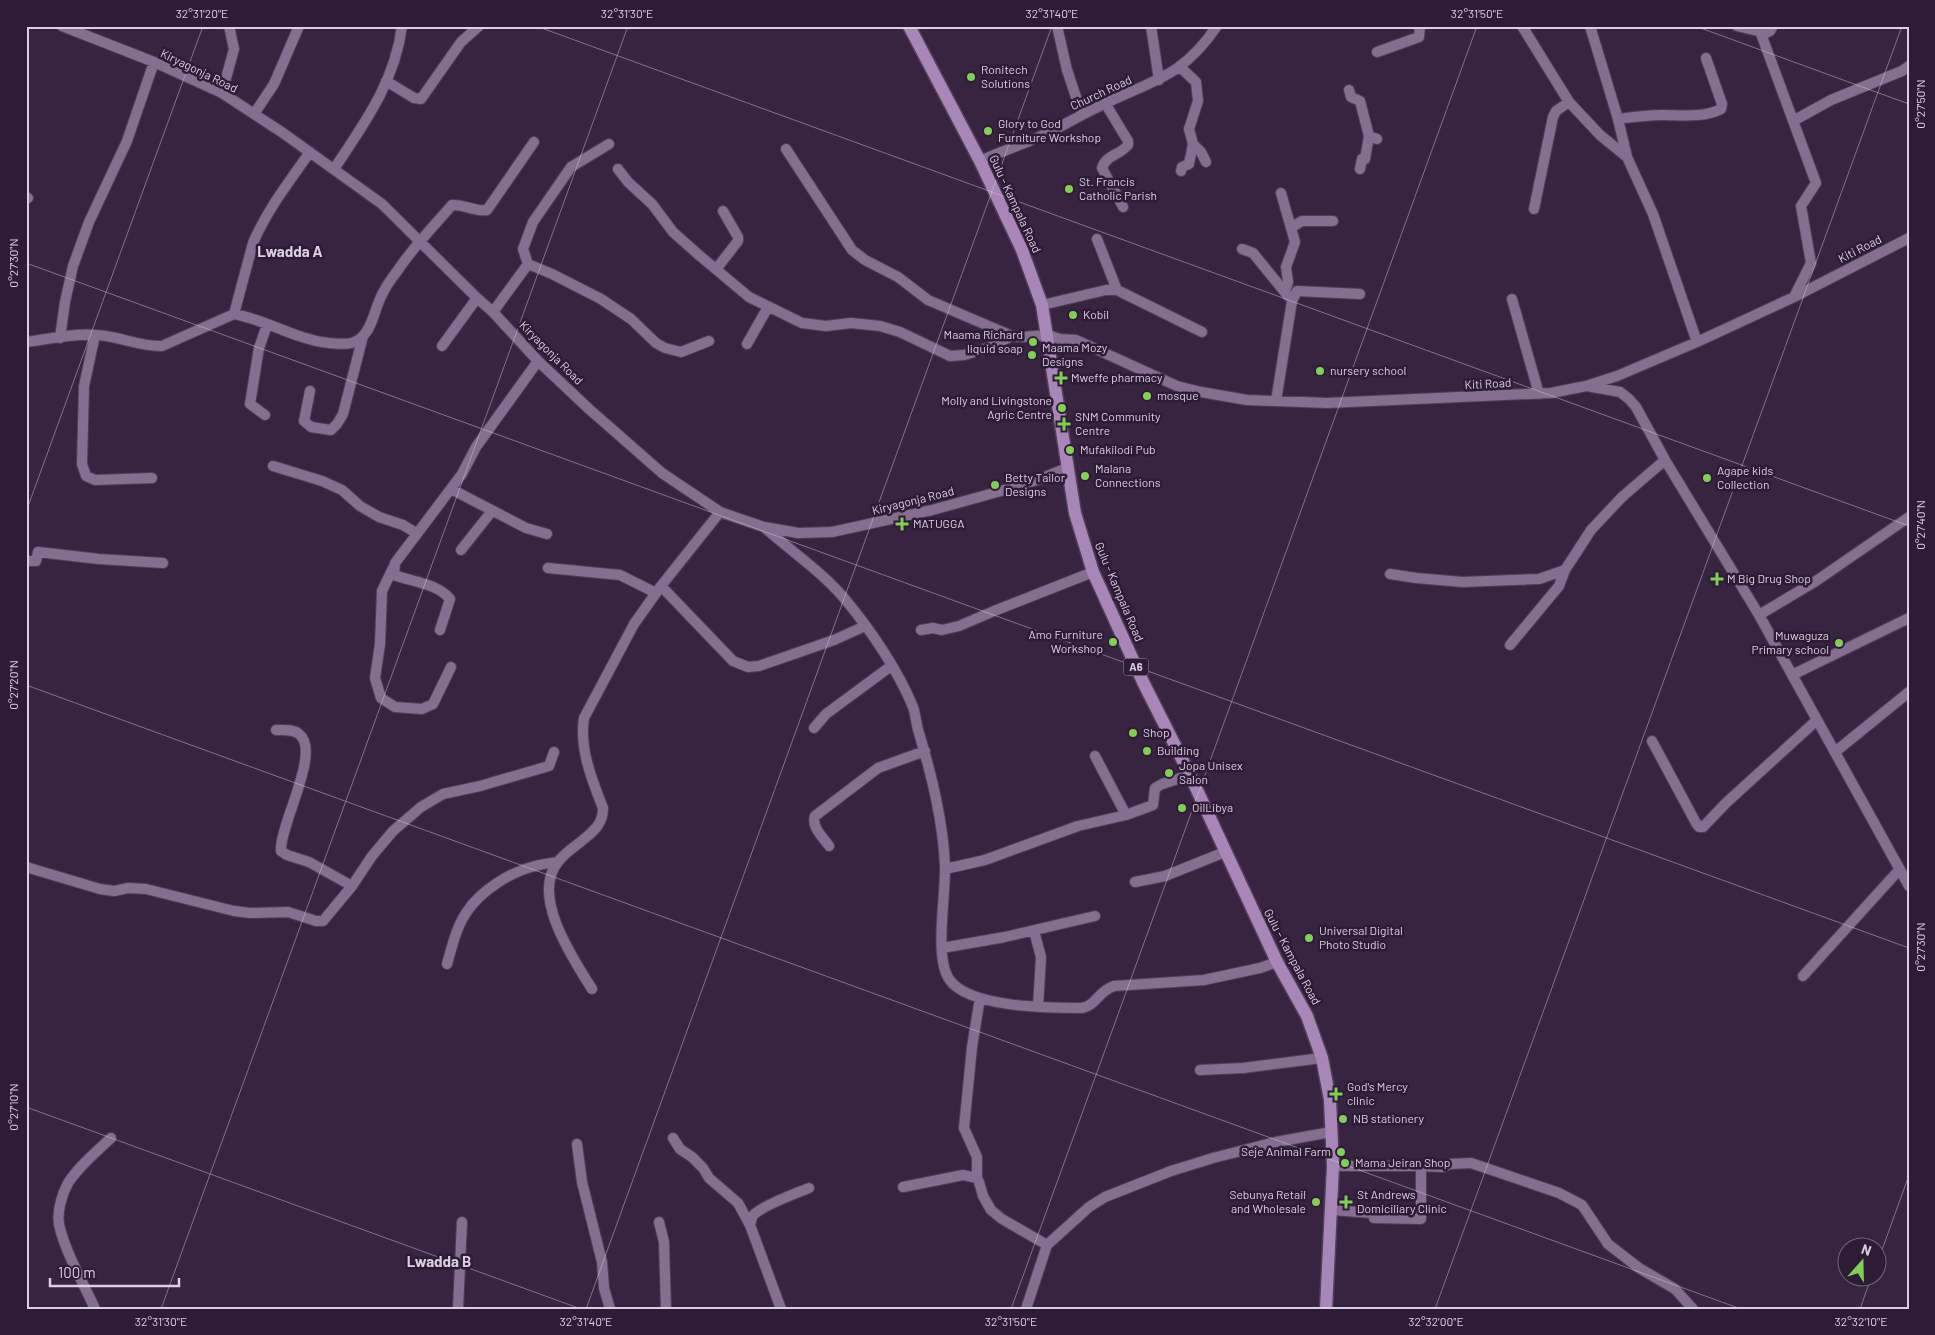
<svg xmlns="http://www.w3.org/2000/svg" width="1935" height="1335" font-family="Barlow,sans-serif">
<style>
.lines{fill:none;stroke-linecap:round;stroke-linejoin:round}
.minor-casing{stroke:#503f57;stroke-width:12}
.major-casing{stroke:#503f57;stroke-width:15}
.minor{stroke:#856e8f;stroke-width:10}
.major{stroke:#a986b8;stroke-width:12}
.ticks{fill:none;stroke:#dccfe1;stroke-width:1;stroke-opacity:0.45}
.poi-dot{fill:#80d051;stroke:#2e1b36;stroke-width:2}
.labels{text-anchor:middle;stroke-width:5;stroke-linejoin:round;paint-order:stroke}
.shield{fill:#2e1b36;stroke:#a899ae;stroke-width:1}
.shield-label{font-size:11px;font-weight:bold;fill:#dccfe1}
.poi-label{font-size:12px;fill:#dccfe1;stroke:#2e1b36;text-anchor:start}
.street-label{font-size:12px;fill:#dccfe1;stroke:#2e1b36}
.quarter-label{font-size:15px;font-weight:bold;fill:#dccfe1;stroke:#2e1b36}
.neatline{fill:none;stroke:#dccfe1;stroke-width:2}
.ticks-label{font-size:12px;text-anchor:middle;fill:#dccfe1}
</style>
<rect width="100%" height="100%" fill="#382440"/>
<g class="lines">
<defs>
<path id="minor" d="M62 26 154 62 222 93 283 133 382 204 477 298 493 312 538 361 589 409 662 473 720 512 764 527 798 533 832 532 932 510 1001 491 1040 479 1067 468
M1057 26 1067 70 1082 115
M1151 26 1159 80
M1522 26 1569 102 1600 135 1627 157 1653 214 1697 342
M1590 26 1618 119 1627 157
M1737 26 1766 33 1770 31 1773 26
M1760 31 1816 183 1801 206 1811 263 1794 297
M1377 52 1419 37 1420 26
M1180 67 1196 82 1198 101 1189 129 1193 144 1189 164 1182 167 1181 171
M386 81 414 98 421 99 461 42 479 26
M1349 90 1351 97 1360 101 1369 136 1377 139
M222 93 234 49 229 26
M1105 103 1128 141V145C1120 155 1106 155 1102 168L1123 207
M254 114 274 84 299 26
M1618 119C1633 117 1647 115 1662 115 1681 115 1704 118 1721 109L1722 104 1706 58
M1793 121 1831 100 1902 71 1909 66
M1193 144 1201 152 1206 162
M786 149 852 250 865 260 898 277 928 300 1012 336 1022 337 1048 335 1060 339 1076 340 1177 386 1201 392 1247 400 1327 403 1551 393 1586 386 1617 376 1697 342 1794 297 1909 238
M980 161C1000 152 1021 145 1041 136 1063 126 1084 113 1106 103 1156 79 1183 76 1217 26
M334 169C364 124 395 82 402 26
M618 169 628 182 652 204 673 232 700 256 749 297 802 323 826 326 851 323 880 326 900 332 950 356 964 355 988 348 1012 336
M1360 169 1362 159H1365L1369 136
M1281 193 1295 242 1286 267 1288 282 1285 292
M26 197 28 198
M1534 209 1553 117 1556 111 1569 102
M1292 227 1302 221H1333
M1097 239 1117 290
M1242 249 1253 253 1288 296
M528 264 523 249 533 222 571 167 609 144
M717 268 738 241V237L723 211
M1512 299 1539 394
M1042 305 1106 290H1117L1202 332
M493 312 528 264 552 274 601 299 631 319 656 343 665 348 681 352 709 341
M234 314 253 243C267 210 289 182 310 152
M95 335 84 386 82 464 86 476 95 480 152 478
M60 338 65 302 73 266 89 222 127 141 154 62
M26 342C49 339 74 333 97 335 119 336 140 347 162 346L234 314C267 320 294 339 329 343 341 344 353 346 362 337 372 328 374 312 380 299 384 289 391 279 398 270 413 247 434 226 452 205 465 204 474 212 487 210L534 142
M747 344 768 307
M442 346 477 298
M1587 386 1620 392 1629 399 1636 407 1665 460 1759 615 1909 886
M310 391 304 421 311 427 331 430 337 424 343 414 363 336
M1276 401 1292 301 1297 291 1360 294
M265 415 250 404 259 348 267 325
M273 466 322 481 342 490 360 506 379 517 403 525 416 533
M451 489 526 528 547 534
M765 528C791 551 822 572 844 598 870 629 898 670 913 707 916 715 916 725 919 733 932 777 943 821 945 866 946 894 934 957 949 979 968 1008 1050 1008 1082 1008 1097 1005 1097 992 1114 986L1204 980 1260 968 1277 962
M461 550 492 511
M26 561H36L38 552 99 559 163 563
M393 568 382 591 380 644 375 678 381 698 395 707 422 709 433 704 451 667
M548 568 620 575 656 593
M1390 574 1416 578 1463 582 1539 579 1565 570
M661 586 733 661 748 667 759 666 834 640 865 626
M1759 615 1816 581 1909 517
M440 630 450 599C437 583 412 582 394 575L395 563 462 474 476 447 538 361
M921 630 933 628 942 630 959 626 994 611 1093 572
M1510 645 1559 586 1565 570 1591 530 1622 497 1665 460
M1792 675 1909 618
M814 728 826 714 891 666
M276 730C283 730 293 729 299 734 322 751 279 826 281 851L287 855 309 862 352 886
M1652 741 1696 823 1699 827H1703L1726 803 1817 720
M1835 752 1909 692
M1095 756 1126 815
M829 846C823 837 811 827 815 816L878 768 925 751
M26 867 100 889 114 891 128 888 146 889 234 911 250 913 288 912 316 921H323L352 886 372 856 393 831 421 807 443 794 480 786 549 766 554 752
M945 869 985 860 1078 826 1126 815 1153 805 1155 788 1162 784 1190 775
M1135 882 1165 876 1225 852
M1034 931 1041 957 1038 1007
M942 948 1005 937 1095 916
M447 964C452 947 456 928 466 913 480 891 510 872 535 866 542 864 550 863 557 862
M1803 976 1899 870
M592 989C574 960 530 896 558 862 564 853 576 846 584 839 595 830 603 823 603 808 592 780 579 748 584 718L634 624 661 586 720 512
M980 998 972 1047 964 1128 977 1157V1178L979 1182 983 1196 991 1210 1002 1219 1047 1245
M1200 1070 1243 1068 1322 1058
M673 1138 680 1149 692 1157 703 1168 709 1178 738 1203 750 1225
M577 1144 582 1182 602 1262 604 1288 610 1309
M1333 1166H1421
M903 1187 963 1175 977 1178
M1331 1210 1373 1213 1374 1218 1421 1219V1166L1443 1167 1450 1164 1471 1163 1559 1193 1582 1205 1608 1244 1639 1268 1675 1289 1693 1309
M659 1222 664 1242 666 1309
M95 1309C84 1284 64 1250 59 1224 57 1211 62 1194 68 1183 79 1166 96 1152 111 1138
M458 1309 462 1222
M781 1309 750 1225C750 1225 752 1218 752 1217 758 1207 797 1193 809 1188
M1026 1309 1047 1245 1089 1207 1105 1197 1171 1171 1213 1158 1276 1142 1331 1132"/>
<path id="major" d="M909 26 980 161 1022 250 1042 305 1075 513 1093 572 1143 682 1190 775 1277 962 1307 1016 1322 1058 1330 1100 1333 1166 1326 1309"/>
</defs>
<use href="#minor" class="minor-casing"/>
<use href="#major" class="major-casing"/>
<use href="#minor" class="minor"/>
<use href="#major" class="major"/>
</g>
<path class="ticks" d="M536 26 1909 526M1695 26 1909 104M26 263 1909 948M26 512 203 26M26 685 1741 1309M26 1107 581 1309M1878 1261 1909 1175M161 1309 628 26M586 1309 1052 26M1011 1309 1477 26M1435 1309 1902 26M1860 1309 1871 1278"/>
<g class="poi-dot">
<circle cx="971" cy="77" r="5"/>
<circle cx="988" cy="131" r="5"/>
<circle cx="1069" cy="189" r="5"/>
<circle cx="1073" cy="315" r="5"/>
<circle cx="1033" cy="342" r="5"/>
<circle cx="1032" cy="355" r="5"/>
<circle cx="1320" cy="371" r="5"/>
<path d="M1058.5 370.5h5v5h5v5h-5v5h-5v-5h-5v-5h5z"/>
<circle cx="1147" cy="396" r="5"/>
<circle cx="1062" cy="408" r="5"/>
<path d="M1061.5 416.5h5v5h5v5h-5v5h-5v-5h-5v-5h5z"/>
<circle cx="1070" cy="450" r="5"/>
<circle cx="1085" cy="476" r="5"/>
<circle cx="1707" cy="478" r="5"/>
<circle cx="995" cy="485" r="5"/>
<path d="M899.5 516.5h5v5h5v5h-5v5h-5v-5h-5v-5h5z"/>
<path d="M1714.5 571.5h5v5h5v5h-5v5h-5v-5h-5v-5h5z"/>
<circle cx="1113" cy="642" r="5"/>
<circle cx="1839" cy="643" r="5"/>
<circle cx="1133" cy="733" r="5"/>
<circle cx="1147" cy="751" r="5"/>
<circle cx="1169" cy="773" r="5"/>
<circle cx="1182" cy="808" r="5"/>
<circle cx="1309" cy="938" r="5"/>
<path d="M1333.5 1086.5h5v5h5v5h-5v5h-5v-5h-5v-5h5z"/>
<circle cx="1343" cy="1119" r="5"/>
<circle cx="1341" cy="1152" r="5"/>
<circle cx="1345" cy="1163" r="5"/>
<circle cx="1316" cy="1202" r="5"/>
<path d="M1343.5 1194.5h5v5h5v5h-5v5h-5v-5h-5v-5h5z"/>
</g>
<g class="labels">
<rect class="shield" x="1123.5" y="658.5" width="25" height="17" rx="4"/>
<g class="shield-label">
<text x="1136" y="671">A6</text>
</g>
<g class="poi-label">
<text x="981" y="74">Ronitech<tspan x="981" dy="14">Solutions</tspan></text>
<text x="998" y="128">Glory to God<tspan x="998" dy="14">Furniture Workshop</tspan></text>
<text x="1079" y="186">St. Francis<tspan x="1079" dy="14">Catholic Parish</tspan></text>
<text x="1083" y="319">Kobil</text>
<text x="1023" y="339" text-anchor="end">Maama Richard<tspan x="1023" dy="14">liquid soap</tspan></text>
<text x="1042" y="352">Maama Mozy<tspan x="1042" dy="14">Designs</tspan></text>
<text x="1330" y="375">nursery school</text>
<text x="1071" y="382">Mweffe pharmacy</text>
<text x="1157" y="400">mosque</text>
<text x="1052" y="405" text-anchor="end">Molly and Livingstone<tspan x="1052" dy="14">Agric Centre</tspan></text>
<text x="1075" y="421">SNM Community<tspan x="1075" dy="14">Centre</tspan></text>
<text x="1080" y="454">Mufakilodi Pub</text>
<text x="1095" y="473">Malana<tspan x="1095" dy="14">Connections</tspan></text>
<text x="1717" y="475">Agape kids<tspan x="1717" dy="14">Collection</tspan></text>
<text x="1005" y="482">Betty Tailor<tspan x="1005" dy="14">Designs</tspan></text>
<text x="913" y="528">MATUGGA</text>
<text x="1727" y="583">M Big Drug Shop</text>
<text x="1103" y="639" text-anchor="end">Amo Furniture<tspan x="1103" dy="14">Workshop</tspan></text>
<text x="1829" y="640" text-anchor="end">Muwaguza<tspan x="1829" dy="14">Primary school</tspan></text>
<text x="1143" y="737">Shop</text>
<text x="1157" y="755">Building</text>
<text x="1179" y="770">Jopa Unisex<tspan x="1179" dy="14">Salon</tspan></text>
<text x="1192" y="812">OilLibya</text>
<text x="1319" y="935">Universal Digital<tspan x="1319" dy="14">Photo Studio</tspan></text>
<text x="1347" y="1091">God's Mercy<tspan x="1347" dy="14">clinic</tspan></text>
<text x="1353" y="1123">NB stationery</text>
<text x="1331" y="1156" text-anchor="end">Seje Animal Farm</text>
<text x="1355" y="1167">Mama Jeiran Shop</text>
<text x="1306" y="1199" text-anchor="end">Sebunya Retail<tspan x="1306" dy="14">and Wholesale</tspan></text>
<text x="1357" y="1199">St Andrews<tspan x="1357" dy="14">Domiciliary Clinic</tspan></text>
</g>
<g class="street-label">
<text transform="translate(199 71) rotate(26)" y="4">Kiryagonja Road</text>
<text transform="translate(1101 93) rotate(-25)" y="4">Church Road</text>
<text transform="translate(1015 204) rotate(65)" y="4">Gulu - Kampala Road</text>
<text transform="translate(1860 249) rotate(-27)" y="4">Kiti Road</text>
<text transform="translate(551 353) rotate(45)" y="4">Kiryagonja Road</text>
<text transform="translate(1488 384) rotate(-3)" y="4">Kiti Road</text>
<text transform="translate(913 501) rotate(-14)" y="4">Kiryagonja Road</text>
<text transform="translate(1119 592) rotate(67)" y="4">Gulu - Kampala Road</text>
<text transform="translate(1292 957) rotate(62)" y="4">Gulu - Kampala Road</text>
</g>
<g class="quarter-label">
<text x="290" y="257">Lwadda A</text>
<text x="439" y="1267">Lwadda B</text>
</g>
</g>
<rect width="1935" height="1335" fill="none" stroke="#2e1b36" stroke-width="55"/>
<g transform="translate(1862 1262) rotate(20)"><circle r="24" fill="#2e1b36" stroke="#74637a"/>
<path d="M0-4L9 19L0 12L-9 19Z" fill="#80d051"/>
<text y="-8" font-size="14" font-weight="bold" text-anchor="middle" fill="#dccfe1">N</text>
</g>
<path d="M50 1278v8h129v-8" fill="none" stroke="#dccfe1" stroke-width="2.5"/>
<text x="58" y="1278" font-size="15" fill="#dccfe1" stroke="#2e1b36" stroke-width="4" paint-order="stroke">100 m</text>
<rect x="28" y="28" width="1880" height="1280" class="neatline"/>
<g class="ticks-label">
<text x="202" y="18">32°31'20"E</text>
<text x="627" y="18">32°31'30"E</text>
<text x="1052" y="18">32°31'40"E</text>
<text x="1477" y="18">32°31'50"E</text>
<text transform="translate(1921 104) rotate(-90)" y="4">0°27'50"N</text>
<text transform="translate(14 263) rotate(-90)" y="4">0°27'30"N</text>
<text transform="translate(1921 525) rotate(-90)" y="4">0°27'40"N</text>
<text transform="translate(14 685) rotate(-90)" y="4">0°27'20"N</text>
<text transform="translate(1921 947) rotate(-90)" y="4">0°27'30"N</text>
<text transform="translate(14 1107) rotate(-90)" y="4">0°27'10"N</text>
<text x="161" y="1326">32°31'30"E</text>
<text x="586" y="1326">32°31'40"E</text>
<text x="1011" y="1326">32°31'50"E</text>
<text x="1436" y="1326">32°32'00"E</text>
<text x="1861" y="1326">32°32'10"E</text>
</g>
</svg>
